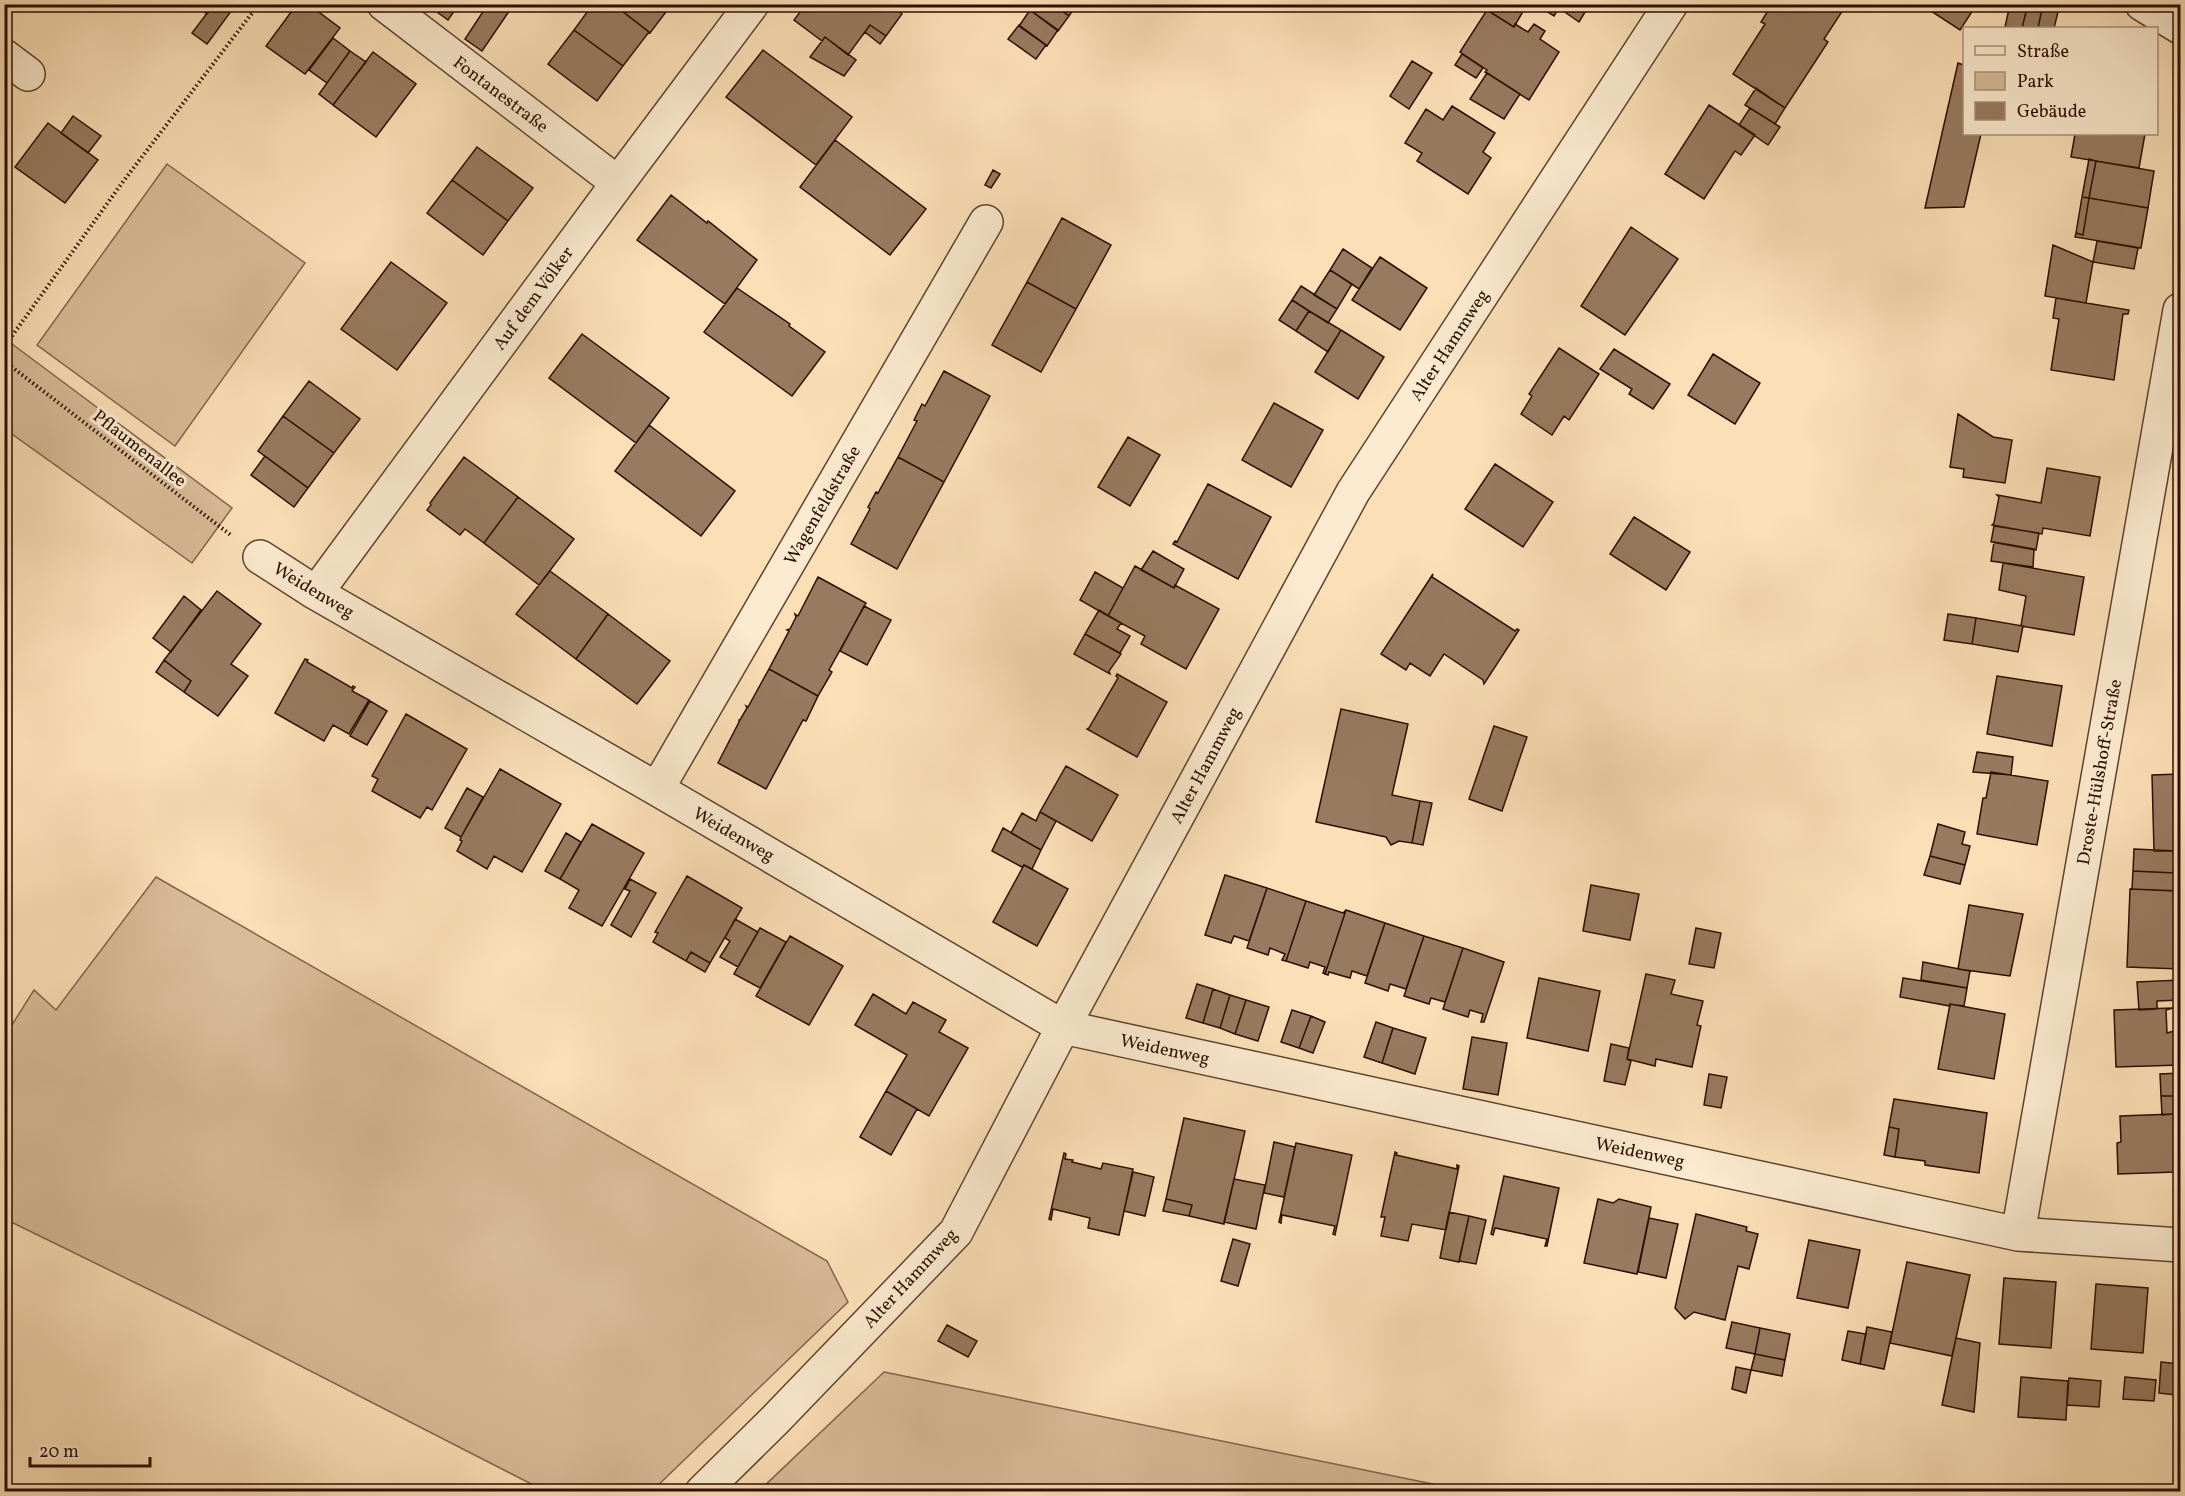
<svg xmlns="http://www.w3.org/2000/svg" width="2185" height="1496" font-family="Vollkorn,serif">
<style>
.green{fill:#d8bc98;stroke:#82644d;stroke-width:1.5}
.building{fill:#977b60;stroke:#2b0d02;stroke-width:1.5}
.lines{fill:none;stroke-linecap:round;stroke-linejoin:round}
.street-casing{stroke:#5f422f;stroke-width:36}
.path{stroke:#2b0d02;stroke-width:4;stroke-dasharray:1.5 3;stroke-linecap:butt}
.street{stroke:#fcebd0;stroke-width:33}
.labels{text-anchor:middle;stroke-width:6;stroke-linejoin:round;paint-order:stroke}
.street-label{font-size:18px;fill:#2b0d02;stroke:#fcebd0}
</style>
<rect width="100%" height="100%" fill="#fbe0b7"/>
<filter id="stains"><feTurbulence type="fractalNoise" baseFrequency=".00333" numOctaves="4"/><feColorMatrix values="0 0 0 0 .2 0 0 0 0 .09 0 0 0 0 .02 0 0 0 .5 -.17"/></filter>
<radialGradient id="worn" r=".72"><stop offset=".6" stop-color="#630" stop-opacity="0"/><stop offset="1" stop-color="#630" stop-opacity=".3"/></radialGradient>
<path class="green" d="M167 164 305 263 175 446 37 345Z
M4 338 232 508 192 563 5 429Z
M156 877 827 1261 848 1302 652 1491H545L195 1312 5 1219V1036L34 990 56 1010Z
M884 1372 1467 1491H759Z"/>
<path class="building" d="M194 4H214L207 14Z
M214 4H224L232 10 207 44 192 33Z
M297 4H308L340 28 305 74 266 46Z
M426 4H459L448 20Z
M488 4H508L512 7 482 51 465 39Z
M593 4H613L649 32 623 66 574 30Z
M613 4H672L650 33Z
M806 4H890L902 14 886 36 870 25 848 55 825 37 822 41 794 20Z
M1034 4H1052L1069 16 1058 31 1030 10Z
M1052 4H1077L1069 16Z
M1494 4H1519L1525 8 1514 27 1490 12Z
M1519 4H1532L1528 10Z
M1546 4H1590L1579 22 1559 8 1554 16 1543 9Z
M1772 4H1841L1845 7 1824 39 1828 42 1785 108 1733 74 1765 24 1761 22Z
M1914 4H1977L1960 30 1922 5 1920 8Z
M2010 4H2028L2022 28 2005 27Z
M2028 4H2043L2038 28H2022Z
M2043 4H2060L2054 28H2038Z
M1030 10 1058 30 1047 46 1019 26Z
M1487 10 1514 27 1515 24 1528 32 1534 24 1545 31 1540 39 1559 52 1529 100 1487 73 1485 72 1487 70 1460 52Z
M870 25 886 36 880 44 865 32Z
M1019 25 1046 45 1036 59 1008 39Z
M574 30 623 66 597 101 548 64Z
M825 37 856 60 844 76 810 57Z
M333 38 350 51 327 83 309 70Z
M763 50 852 117 816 165 726 97Z
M350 51 366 62 333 105 319 94Z
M373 52 416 84 376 137 333 105Z
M1462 54 1483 68 1476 78 1455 65Z
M1412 61 1432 73 1409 109 1390 96Z
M1958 63 1964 65V134H1981L1964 207 1925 208Z
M1487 73 1520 94 1504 119 1470 99Z
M1756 88 1785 108 1775 124 1745 105Z
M1709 105 1755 135 1741 155 1735 151 1704 199 1665 174Z
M1452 106 1495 133 1483 152 1491 158 1468 194 1417 161 1422 153 1405 143 1426 109 1443 120Z
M1750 108 1780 127 1768 145 1739 125Z
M73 116 101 136 88 153 61 133Z
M48 123 98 160 65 203 15 167Z
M2075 134H2145L2139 168 2071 157Z
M835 140 926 209 890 255 800 187Z
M477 147 533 188 508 221 452 180Z
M2089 159 2096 161 2089 198 2082 197Z
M2096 161 2154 171 2148 208 2089 198Z
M993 170 1000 174 991 188 985 185Z
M452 180 508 221 483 255 427 213Z
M671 195 707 223 708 221 757 260 725 304 637 240Z
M2082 197 2089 198 2083 235 2076 233Z
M2089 198 2148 208 2141 248 2075 237 2076 233 2083 235Z
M1062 218 1111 245 1076 309 1027 282Z
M1631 227 1678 259 1625 335 1581 306Z
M2097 241 2138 248 2134 269 2093 262Z
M2053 245 2093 262 2086 303 2045 296Z
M1343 249 1372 268 1359 289 1330 270Z
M1380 257 1427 288 1400 330 1352 300Z
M391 262 447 303 397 370 341 329Z
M1330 270 1352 284 1337 309 1314 295Z
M1027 282 1076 309 1041 372 992 345Z
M1301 286 1337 309 1328 323 1292 300Z
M737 288 790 324 789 326 825 352 792 396 704 332Z
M2056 298 2129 310 2128 314H2123L2114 380 2051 370 2059 319 2053 318Z
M1292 300 1309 311 1296 331 1279 320Z
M1309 311 1341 330 1328 352 1296 331Z
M1341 330 1384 357 1358 399 1315 372Z
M582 334 669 398 636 443 549 378Z
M1559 348 1599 374 1569 420 1564 416 1552 435 1521 414 1532 396 1529 394Z
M1614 349 1670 384 1653 409 1629 394 1632 389 1600 369Z
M1713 354 1760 383 1735 424 1688 395Z
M944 371 990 396 944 482 898 457 917 421 914 420 922 404 925 406Z
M309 381 360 419 334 453 283 416Z
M1274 403 1323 430 1291 487 1242 460Z
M1958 414 1993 437 2012 440 2005 483 1963 477 1964 469 1950 467Z
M283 416 334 453 308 488 258 451Z
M649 425 735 491 701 536 615 471Z
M1128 437 1160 455 1130 506 1098 487Z
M265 456 308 488 294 507 251 475Z
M464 457 518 497 484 543 465 529 460 535 427 510 431 505 430 503Z
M898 457 944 482 897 569 851 544 870 509 868 507 876 492 878 493Z
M1495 464 1553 502 1523 547 1465 509Z
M2047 468 2100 477 2090 536 2043 528 2042 534 1992 525 1994 523 1999 497 1997 495 2041 503Z
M1208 484 1271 517 1238 579 1173 544 1175 541 1177 542Z
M518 497 574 539 539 585 484 543Z
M1634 517 1690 552 1666 590 1610 554Z
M1994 526 2039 533 2036 550 1991 542Z
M1994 542 2034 549 2033 567 1991 561Z
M1153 551 1184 569 1174 588 1141 570Z
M2003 563 2084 577 2074 635 2021 626 2026 596 1999 590Z
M1135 566 1174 588 1175 585 1219 609 1186 669 1141 644 1145 636 1108 616Z
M550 571 608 614 576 659 516 614Z
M1095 572 1123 588 1108 616 1080 600Z
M1433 574 1432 577 1515 631 1517 629 1519 630 1484 684 1483 680 1444 654 1430 676 1410 663 1406 670 1381 654Z
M818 577 866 603 829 670 832 672 818 696 769 669 789 631 787 630 790 629 796 617 795 614 798 616Z
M217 591 261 624 231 664 248 676 218 716 184 692 191 681 164 660Z
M184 596 201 610 171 652 153 638Z
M864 606 891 620 867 665 840 651Z
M1099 610 1121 623 1117 629 1130 636 1120 653 1085 634Z
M608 614 670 661 637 704 576 659Z
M1948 614 1976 618 1972 644 1944 640Z
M1976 618 2023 626 2018 652 1972 644Z
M1085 634 1121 654 1109 671 1110 674 1074 654Z
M305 659 308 660 307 662 352 688 353 686 355 687 352 691 369 700 349 734 333 725 324 741 275 713Z
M164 660 191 681 184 692 156 672Z
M769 669 818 696 806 721 803 720 766 789 718 763 739 722V720H740L747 708 746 706 748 707Z
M1117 674 1167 702 1137 757 1087 729 1089 728 1118 678 1116 676Z
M1997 676 2062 686 2052 746 1987 734Z
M370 701 387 711 367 745 350 736Z
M1341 709 1408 724 1392 795 1420 801 1412 843 1399 841 1391 845 1386 837 1316 822Z
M406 714 467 749 432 810 427 807 420 818 372 791 378 779 372 776Z
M1494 726 1527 737 1502 811 1469 799Z
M1977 752 2013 757 2011 775 1973 772Z
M1066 766 1118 795 1092 841 1040 812Z
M500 769 561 804 522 872 494 856 487 869 457 851 462 841 460 840 461 837Z
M1991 772 2048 781 2037 845 1977 834 1983 798H1986Z
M2180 774V851H2154L2152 775Z
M467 788 483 797 461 837 445 828Z
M1420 801 1432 803 1423 845 1412 843Z
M1040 812 1056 821 1041 850 1011 833 1022 813 1036 821Z
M592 824 644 853 602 926 569 908 579 890 560 879Z
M1938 824 1965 832 1962 844 1970 846 1965 865 1930 856Z
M1003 828 1041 850 1032 869 1024 865 1022 867 992 851Z
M566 833 581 842 560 879 545 871Z
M2134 849 2176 851 2175 873 2133 871Z
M1930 856 1965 865 1960 884 1924 875Z
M1024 865 1068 889 1037 946 993 922Z
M2133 871 2175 873V891L2132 889Z
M1225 875 1267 888 1249 941 1234 936 1231 943 1205 935Z
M687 876 742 908 710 963 691 952 686 961 653 942 658 933 655 932Z
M630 879 656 893 631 937 611 925 630 891 625 889Z
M1591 885 1639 894 1630 940 1583 931Z
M1267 888 1306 901 1286 961 1282 960 1285 954 1270 948 1268 955 1247 948Z
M2130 889 2180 891V969L2127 967Z
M1306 901 1343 913 1346 910 1325 974 1323 973 1325 967 1310 962 1308 968 1286 961Z
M1969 905 2023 914 2010 976 1958 969Z
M1346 910 1385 923 1367 976 1352 971 1350 978 1329 972 1328 975 1325 974Z
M735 919 758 932 738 967 720 957 730 941 725 938Z
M1385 923 1424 936 1406 989 1390 984 1388 991 1365 983Z
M760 928 786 942 760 988 734 974Z
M1696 928 1721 933 1714 968 1689 964Z
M790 936 843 966 809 1025 756 996Z
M1424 936 1463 948 1445 1002 1431 998 1429 1004 1404 996Z
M1463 948 1504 962 1484 1022H1481L1483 1014 1470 1010 1468 1017 1443 1009Z
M691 952 710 963 705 972 686 961Z
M1923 962 1970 971 1967 988 1921 980Z
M1646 974 1675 980 1671 994 1703 1001 1697 1025 1701 1026 1692 1067 1656 1059 1655 1066 1627 1059Z
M1539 978 1600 991 1588 1051 1527 1038Z
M1903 978 1967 988 1964 1006 1950 1004V1006L1900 997Z
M2180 980V1000L2157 1001V1009L2139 1010 2137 982Z
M1197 984 1213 989 1203 1023 1186 1018Z
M1213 989 1230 995 1220 1028 1203 1023Z
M873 994 906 1014 913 1002 946 1020 939 1032 968 1048 929 1116 886 1091 907 1055 855 1025Z
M1230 995 1246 1000 1235 1034 1220 1028Z
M1246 1000 1269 1007 1258 1041 1235 1034Z
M1950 1004 2005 1014 1994 1079 1938 1069Z
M2173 1008 2166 1010 2167 1033 2174 1031 2180 1032V1065L2116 1067 2114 1010Z
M1292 1010 1311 1016 1299 1048 1281 1042Z
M1311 1016 1325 1022 1313 1053 1299 1048Z
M1376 1022 1393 1028 1382 1063 1364 1057Z
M1393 1028 1426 1038 1415 1074 1382 1063Z
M1472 1037 1507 1043 1498 1095 1463 1089Z
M1611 1044 1629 1048 1627 1059 1631 1061 1625 1085 1604 1081Z
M2180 1073V1096H2161L2160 1074Z
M1709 1074 1727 1077 1721 1108 1704 1105Z
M886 1091 917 1109 891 1155 860 1137Z
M2161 1096H2180V1118H2174V1114L2162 1115Z
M1894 1099 1987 1113 1979 1173 1925 1165V1161L1895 1157 1899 1129 1889 1127Z
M2174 1114 2175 1172 2118 1174 2117 1143 2121 1142 2120 1116Z
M1184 1118 1245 1131 1224 1224 1189 1216 1192 1205 1166 1199Z
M1889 1127 1899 1129 1895 1157 1884 1155Z
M1274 1142 1295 1147 1284 1197 1264 1193Z
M1296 1143 1352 1155 1335 1235 1333 1234 1335 1226 1282 1215 1281 1223 1279 1222Z
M1395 1152 1397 1153 1396 1155 1457 1169V1165L1459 1166 1446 1230 1412 1224 1408 1241 1381 1236 1385 1217H1381Z
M1064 1153 1066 1154 1065 1159 1073 1160 1072 1162 1101 1169 1103 1163 1133 1169 1119 1235 1088 1228 1090 1218 1053 1209 1051 1220 1049 1219Z
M1133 1172 1154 1177 1145 1216 1124 1211Z
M1504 1176 1559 1188 1547 1246H1545L1547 1239 1495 1228 1493 1235 1491 1234Z
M1234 1179 1265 1185 1256 1229 1224 1222Z
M1166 1199 1192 1205 1189 1216 1163 1211Z
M1598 1199 1613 1203 1619 1199 1651 1207 1637 1274 1584 1263Z
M1449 1212 1469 1216 1459 1262 1440 1258Z
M1696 1214 1747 1227 1746 1231 1758 1234 1749 1269 1738 1266 1725 1320 1694 1312 1685 1319 1675 1308Z
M1469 1216 1486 1220 1476 1264 1459 1261Z
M1649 1218 1678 1224 1666 1278 1638 1272Z
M1233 1239 1250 1244 1238 1286 1221 1281Z
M1809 1240 1860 1250 1848 1308 1797 1298Z
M1907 1262 1970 1275 1952 1356 1890 1343Z
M2004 1278 2056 1282 2051 1348 1999 1344Z
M2096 1284 2148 1288 2143 1353 2091 1349Z
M1732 1322 1760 1328 1755 1354 1726 1348Z
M947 1325 977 1341 968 1357 938 1341Z
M1867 1327 1892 1332 1884 1369 1860 1364Z
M1760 1328 1790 1334 1785 1360 1755 1354Z
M1848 1331 1866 1334 1860 1364 1842 1360Z
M1956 1338 1980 1343 1974 1412 1942 1405Z
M1755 1354 1785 1360 1782 1376 1751 1370Z
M2161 1362 2180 1364V1391H2177L2176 1395 2159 1393Z
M1736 1367 1751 1370 1746 1393 1732 1389Z
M2021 1377 2068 1381 2066 1420 2018 1417Z
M2125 1377 2156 1380 2154 1401 2123 1399Z
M2069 1378 2101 1381 2099 1407 2067 1405Z"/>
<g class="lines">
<defs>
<path id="street" d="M384 4 618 183
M2142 4 2180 27
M4 56 28 74
M260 557 316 593 657 789 1063 1027 2018 1234 2180 1245
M316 593 618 183 752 4
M657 789 986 222
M2018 1234 2180 310
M702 1492 775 1420 956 1232 1063 1027 1353 492 1671 4"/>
</defs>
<use href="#street" class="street-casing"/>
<path class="path" d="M4 347 122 183 259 4
M4 361 232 536"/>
<use href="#street" class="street"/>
</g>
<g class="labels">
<g class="street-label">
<text transform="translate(501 94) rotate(37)" y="6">Fontanestraße</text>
<text transform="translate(533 298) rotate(-54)" y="6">Auf dem Völker</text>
<text transform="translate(1449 345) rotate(-57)" y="6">Alter Hammweg</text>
<text transform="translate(140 448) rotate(38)" y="6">Pflaumenallee</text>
<text transform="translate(822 505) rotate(-60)" y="6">Wagenfeldstraße</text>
<text transform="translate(314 590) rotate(31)" y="6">Weidenweg</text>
<text transform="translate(1205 765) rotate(-62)" y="6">Alter Hammweg</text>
<text transform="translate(2099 772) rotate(-80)" y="6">Droste-Hülshoff-Straße</text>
<text transform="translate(734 834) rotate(30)" y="6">Weidenweg</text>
<text transform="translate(1165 1049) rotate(12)" y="6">Weidenweg</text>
<text transform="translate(1640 1152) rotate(12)" y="6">Weidenweg</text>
<text transform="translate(910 1278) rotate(-47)" y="6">Alter Hammweg</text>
</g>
</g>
<rect width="2185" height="1496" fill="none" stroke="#fbe0b7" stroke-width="24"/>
<rect x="6" y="6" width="2173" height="1484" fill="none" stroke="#2b0d02" stroke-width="3"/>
<rect x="12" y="12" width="2161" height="1472" fill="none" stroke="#2b0d02" stroke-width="1.5"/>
<rect x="1963" y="27" width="195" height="108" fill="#fcebd0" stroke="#a8927e" stroke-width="1.5"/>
<rect x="1975" y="46" width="30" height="9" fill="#fcebd0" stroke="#a8927e" stroke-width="1.5"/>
<text x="2017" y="57" font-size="18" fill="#2b0d02">Straße</text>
<rect x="1975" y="72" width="30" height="18" fill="#d8bc98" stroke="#a8927e" stroke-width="1.5"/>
<text x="2017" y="87" font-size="18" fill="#2b0d02">Park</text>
<rect x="1975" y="102" width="30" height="18" fill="#977b60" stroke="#a8927e" stroke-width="1.5"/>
<text x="2017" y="117" font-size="18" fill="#2b0d02">Gebäude</text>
<path d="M30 1457v9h120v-9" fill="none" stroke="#2b0d02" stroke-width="3"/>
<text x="39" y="1457" font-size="18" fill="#2b0d02" stroke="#fcebd0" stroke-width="4.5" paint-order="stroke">20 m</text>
<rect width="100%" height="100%" filter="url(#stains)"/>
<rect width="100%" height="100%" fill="url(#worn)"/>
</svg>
